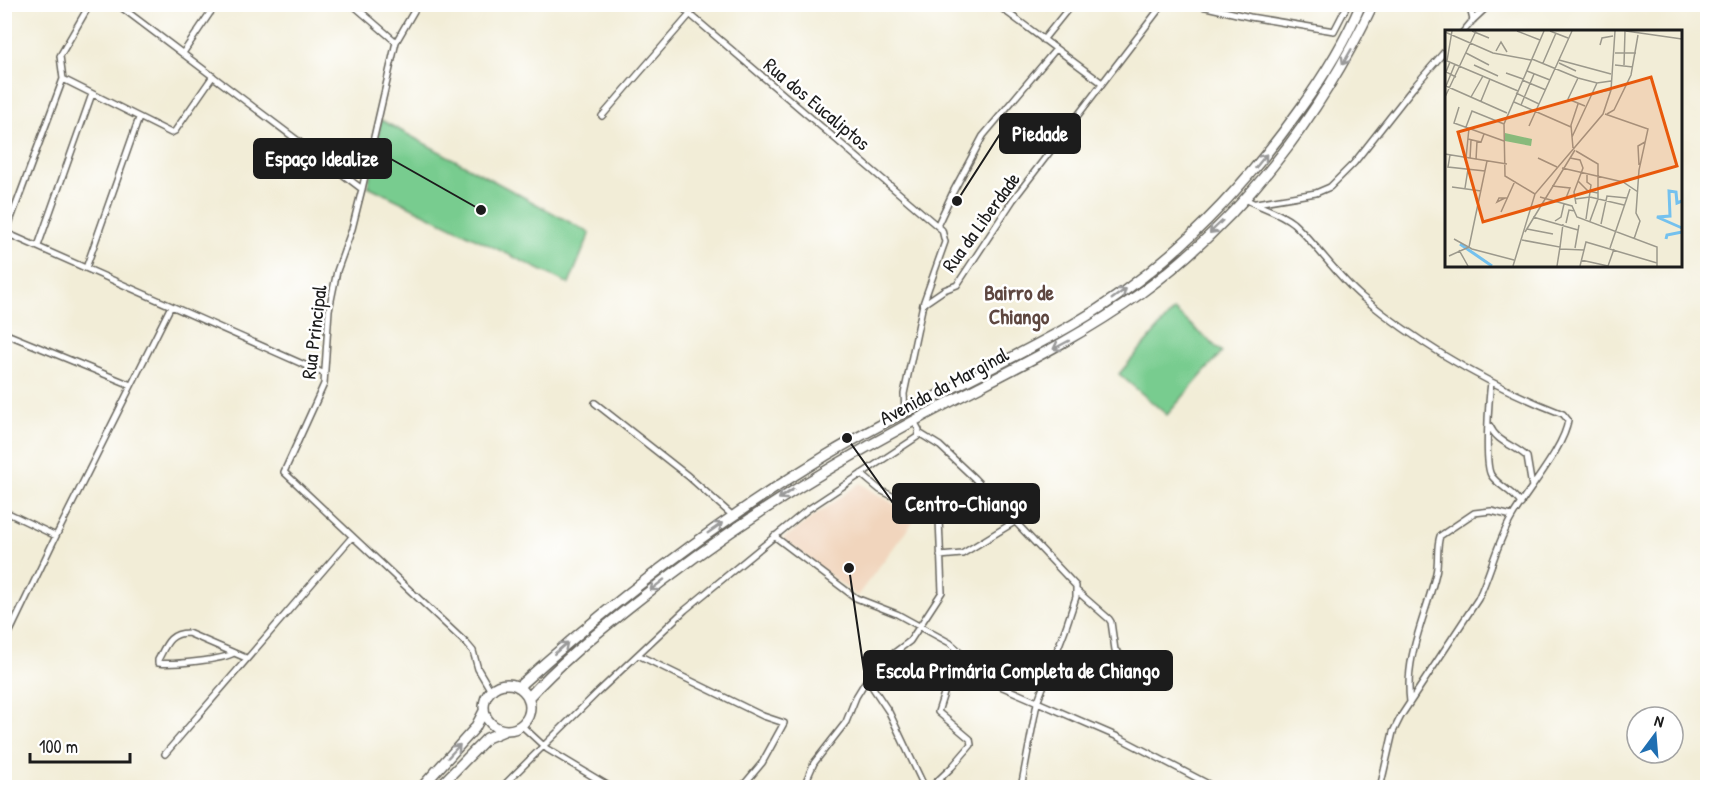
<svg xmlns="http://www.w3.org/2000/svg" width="1712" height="792" font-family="'Patrick Hand',sans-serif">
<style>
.built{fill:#f1d5bd}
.green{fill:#78cc8f;stroke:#4a7456;stroke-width:1.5}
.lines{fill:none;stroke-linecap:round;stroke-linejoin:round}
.street-casing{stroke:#67655d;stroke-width:8}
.primary-casing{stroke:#67655d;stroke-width:12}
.street{stroke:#fff;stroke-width:5}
.primary{stroke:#fff;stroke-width:9}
.oneway{stroke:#999}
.labels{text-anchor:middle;stroke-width:5;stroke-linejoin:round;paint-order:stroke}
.street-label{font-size:20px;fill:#1c1c1c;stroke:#fff}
.neighbourhood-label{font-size:21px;font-weight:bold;fill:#5e4740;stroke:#fff}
.inset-river{fill:none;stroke:#74c1ee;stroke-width:3}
.inset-road{fill:none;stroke:#9c998c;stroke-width:1.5}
.view{fill:#e8590c;fill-opacity:0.15;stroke:#e8590c;stroke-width:3}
.inset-edge{fill:none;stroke:#1c1c1c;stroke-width:3}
.leader{fill:none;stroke:#1c1c1c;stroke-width:2}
.callout-dot{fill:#1c1c1c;stroke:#fff;stroke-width:2}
.callout{fill:#1c1c1c;stroke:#1c1c1c;stroke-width:2}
.callout-label{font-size:21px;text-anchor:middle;font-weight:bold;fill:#fff}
</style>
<rect width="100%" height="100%" fill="#fff"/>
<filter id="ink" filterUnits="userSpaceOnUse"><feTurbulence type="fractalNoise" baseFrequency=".0167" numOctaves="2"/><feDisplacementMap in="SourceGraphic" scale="12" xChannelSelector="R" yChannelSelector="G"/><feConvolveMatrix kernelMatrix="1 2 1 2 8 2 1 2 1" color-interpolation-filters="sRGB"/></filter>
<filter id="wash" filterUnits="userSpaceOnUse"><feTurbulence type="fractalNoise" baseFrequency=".008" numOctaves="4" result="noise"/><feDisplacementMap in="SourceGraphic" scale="24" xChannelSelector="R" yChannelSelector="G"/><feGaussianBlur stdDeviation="1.35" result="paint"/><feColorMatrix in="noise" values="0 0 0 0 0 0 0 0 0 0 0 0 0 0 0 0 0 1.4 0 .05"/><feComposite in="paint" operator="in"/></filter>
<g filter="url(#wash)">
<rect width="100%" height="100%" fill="#f2edd7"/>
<path class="built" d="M860 483 916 518 857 596 783 539Z"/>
<path class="green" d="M381 120 590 233 569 284 368 186Z
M1174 310 1222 352 1167 415 1119 374Z"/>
</g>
<g filter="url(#ink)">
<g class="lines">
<defs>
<path id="street" d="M117 4 362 189
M197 4 211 12
M352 4 396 42
M418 4 396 42 362 189 352 229 337 271 329 310 324 384 284 472 467 644 473 651 478 669 491 691
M678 4 942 230 945 242 923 304 904 394 905 411
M996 4 1102 83
M1193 4 1250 17 1334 31 1348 4
M1469 4 1473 20
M1463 32 1473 20 1490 4
M1043 40 1072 4
M183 53 216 4
M63 79 171 133 175 131 213 76
M602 116 699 4
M1245 199C1260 207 1280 212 1293 223 1318 246 1336 275 1362 297 1422 346 1490 386 1563 414L1568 420C1565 447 1526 492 1512 517 1497 542 1491 572 1478 599L1401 716 1393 732 1380 788
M1256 203 1316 193 1330 187 1354 163 1413 88 1446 50
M938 224 953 192 983 136 1056 49
M4 232 325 374
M6 232 63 79 60 56 90 4
M38 246 92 94
M86 268 139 118
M925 303 944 290 957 285 1013 200 1163 4
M4 333 131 385
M1491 382C1489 398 1484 463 1491 475 1498 486 1513 491 1521 504
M595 403 688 476 733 516
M1490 426C1497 443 1515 445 1527 457L1532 487
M919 433 940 446 974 478 1076 586V597L1066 627 1037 703 1021 788
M4 511 56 536
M774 536 856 598 897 614 950 643 958 650 975 675 1118 737 1216 788
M940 556 962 554 1016 521
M1077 591 1109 619 1111 622 1115 650 1128 661
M4 644 56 536 171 306
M234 653C223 660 171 665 158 663V660C166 645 169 633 188 633L246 658
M638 655 763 716 784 723 762 763 741 788
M953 665 973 674
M867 679 889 712 925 788
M1410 702C1404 656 1426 616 1436 573 1439 561 1436 548 1440 536L1474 513 1491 511 1512 516
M521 725 547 749 612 788
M165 754 352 537
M501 788 597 693 685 610 807 510 917 437 919 430 914 421
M803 788 814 763 846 722 856 697 867 679 874 668 910 641 942 592 939 519 880 490 861 474
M930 788 952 767 971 745 970 739 938 712 958 650"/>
<path id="primary" d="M484 707a23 23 0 1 1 46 0a23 23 0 1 1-46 0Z
M518 687C614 600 717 522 827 455 907 407 992 371 1072 325 1164 272 1239 195 1300 109 1324 76 1345 42 1361 4
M528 698C558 665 592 637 627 609 717 536 810 477 912 422 989 380 1069 345 1141 293 1242 219 1320 117 1373 4
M421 788 475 728 484 711
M438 788 487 738 506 730"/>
</defs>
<use href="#street" class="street-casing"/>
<use href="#primary" class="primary-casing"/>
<use href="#street" class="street"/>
<use href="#primary" class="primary"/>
</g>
<defs><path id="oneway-shaft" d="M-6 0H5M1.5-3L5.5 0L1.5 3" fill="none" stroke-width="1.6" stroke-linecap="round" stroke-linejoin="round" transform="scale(1.5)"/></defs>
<g class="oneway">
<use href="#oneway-shaft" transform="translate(1347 57) rotate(120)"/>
<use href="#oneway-shaft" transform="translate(1261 161) rotate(-51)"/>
<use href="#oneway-shaft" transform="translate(1216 227) rotate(136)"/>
<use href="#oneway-shaft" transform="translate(1119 294) rotate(-36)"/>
<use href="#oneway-shaft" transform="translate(1061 345) rotate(152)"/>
<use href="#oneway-shaft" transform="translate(786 494) rotate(146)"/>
<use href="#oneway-shaft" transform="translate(715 528) rotate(-35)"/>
<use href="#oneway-shaft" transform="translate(657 585) rotate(142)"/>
<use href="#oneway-shaft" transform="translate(561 648) rotate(-41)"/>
<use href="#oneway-shaft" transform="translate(454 751) rotate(-47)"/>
</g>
</g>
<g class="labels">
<g class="street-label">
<text transform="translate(817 104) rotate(40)" y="7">Rua dos Eucaliptos</text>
<text transform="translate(981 222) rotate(-54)" y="7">Rua da Liberdade</text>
<text transform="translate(314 332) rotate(-83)" y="7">Rua Principal</text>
<text transform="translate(944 386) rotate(-28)" y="7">Avenida da Marginal</text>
</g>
<g class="neighbourhood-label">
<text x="1019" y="300">Bairro de<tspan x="1019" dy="24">Chiango</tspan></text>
</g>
</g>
<g transform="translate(1445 30)">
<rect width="237" height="237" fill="#f2edd7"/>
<path d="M60 103 87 109 86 116 60 111Z" fill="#78cc8f"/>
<path class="inset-river" d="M237 171 232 173 231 162 224 161 225 186 212 187 237 198M221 209 222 205 237 202M15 214 47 236"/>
<path class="inset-road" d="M7 1 2 31 73 61M27 1 44 8M72 1 95 10M105 1 123 8M181 1 237 9M0 2 48 23 86 30M155 15 157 8 168 6M51 21 56 12 62 22M21 23 44 35M170 23H191M87 29 133 48 152 53 166 51M114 30 166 44M5 32 1 42 11 47M98 33 111 3M114 33 131 41M10 34 1 56 62 83M29 35 53 46M170 35 188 37M179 35 180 1M82 41 105 50M61 43 78 49M133 48 123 69 140 76M77 50 101 60M71 63 94 74M145 64 165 60M0 67 31 1M26 67 38 46M36 71 45 49M69 72 126 97M76 75 89 44M14 77 9 93 59 111M160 84 203 99 194 140 191 183 195 191 189 209M162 84 169 80 186 45 193 5M84 96 127 1M21 97 27 81 59 94M127 107 152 53M23 109 36 112 39 104M128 118 126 95 133 74M131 121 153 134V169L145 191M0 124 62 134M5 125 3 137 40 141M21 128 24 98M93 128 112 137M125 128 135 130 138 138 129 162 131 174M25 129 26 110M31 130 32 111M194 135 193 116 200 112M117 138 178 152 193 162M133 151 143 161 153 163M107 156 125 158 121 168M7 157 36 161M20 158 23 139M90 164 60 146 59 94 99 1M95 167 127 176 132 187 212 217V236M60 168 52 172 54 168H62M130 169 145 167 179 175M56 182 70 151M88 187 133 200M141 189 146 155 142 152V145M110 191 116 187 119 174M121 193 124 180 130 181M156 194 162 166 182 168M82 199 108 204M80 202 130 120M9 209 27 219 69 230M77 210 115 217 112 236M24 217 42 131M115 217 118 194M130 218 134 195M165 218 185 159M115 219 139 220M14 220 23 236M4 226 24 217M136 230 163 236M68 236 90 164 158 84 166 60 170 1M135 236 141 212 212 233M163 236 169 219"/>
<path class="view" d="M206 47 232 136 38 192 13 102Z"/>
<rect width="237" height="237" class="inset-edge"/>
</g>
<path class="leader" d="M957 201L1000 134M481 210L391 159M847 438L893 503M849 568L864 671"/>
<g class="callout-dot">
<circle cx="957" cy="201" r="6"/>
<circle cx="481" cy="210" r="6"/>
<circle cx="847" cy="438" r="6"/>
<circle cx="849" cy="568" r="6"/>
</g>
<g class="callout">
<rect x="1000" y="114" width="80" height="39" rx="6"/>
<rect x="254" y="139" width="137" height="39" rx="6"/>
<rect x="893" y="484" width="146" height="39" rx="6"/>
<rect x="864" y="651" width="308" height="39" rx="6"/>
</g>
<g class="callout-label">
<text x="1040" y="141">Piedade</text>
<text x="322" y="166">Espaço Idealize</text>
<text x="966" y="511">Centro-Chiango</text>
<text x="1018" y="678">Escola Primária Completa de Chiango</text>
</g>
<rect width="1712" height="792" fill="none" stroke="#fff" stroke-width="24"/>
<g transform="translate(1655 735) rotate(16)"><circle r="28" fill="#ffffff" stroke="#a4a4a4" stroke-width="1.5"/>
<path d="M0-4.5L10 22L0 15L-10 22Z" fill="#1f6fb2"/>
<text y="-9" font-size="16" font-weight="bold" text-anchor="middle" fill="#1c1c1c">N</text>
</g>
<path d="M30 753v9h100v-9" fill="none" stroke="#1c1c1c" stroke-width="3"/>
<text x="39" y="753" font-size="18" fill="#1c1c1c" stroke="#ffffff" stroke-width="4.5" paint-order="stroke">100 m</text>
</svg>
